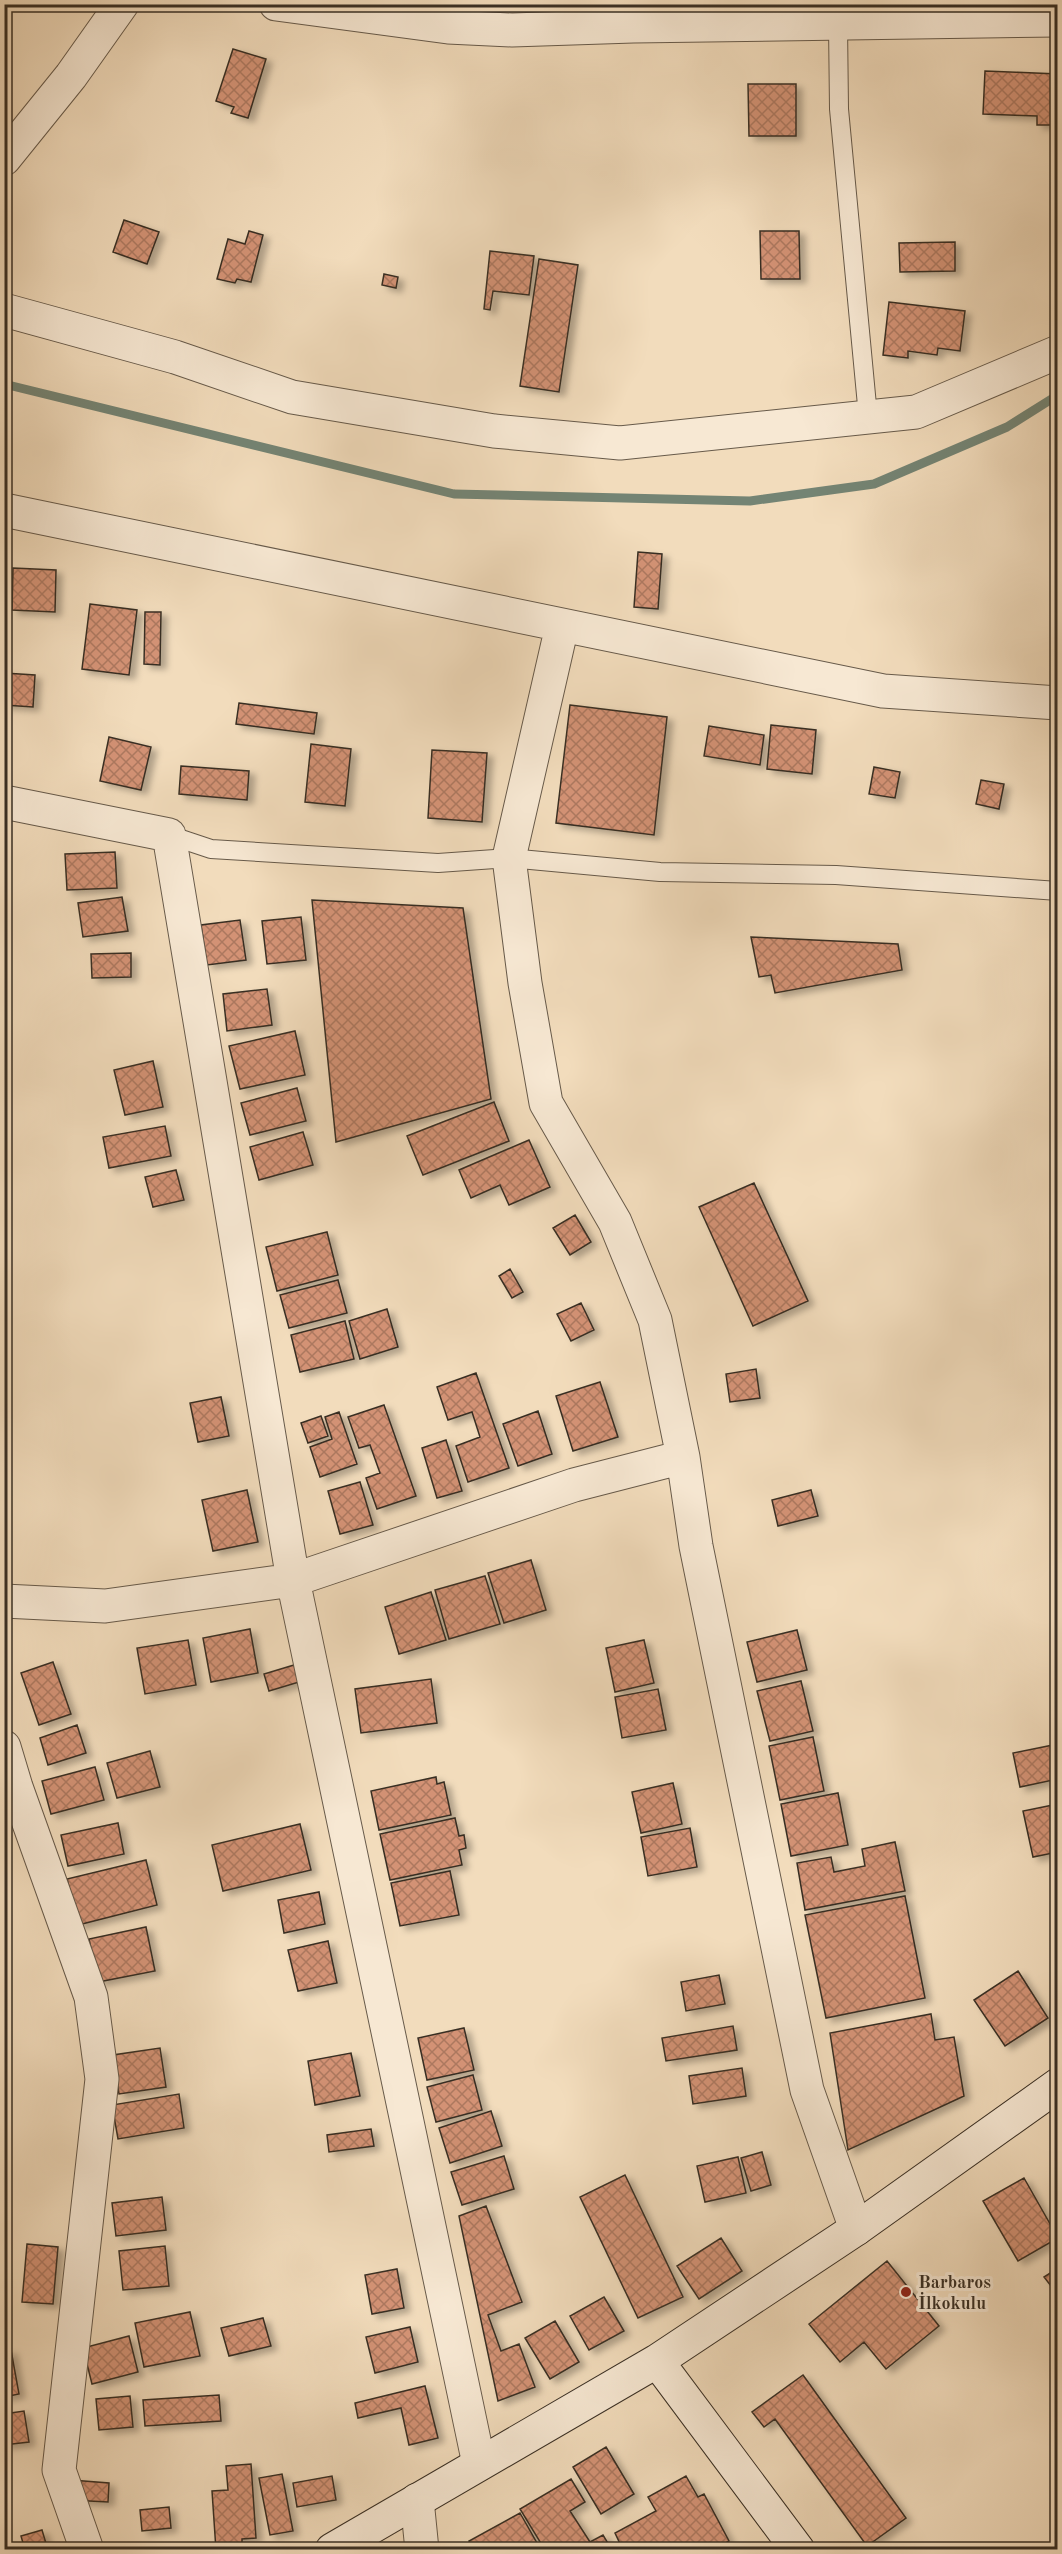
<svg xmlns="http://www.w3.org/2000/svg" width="1062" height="2554" font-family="'Old Standard TT',serif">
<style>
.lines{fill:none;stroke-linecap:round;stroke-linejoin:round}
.stream{stroke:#748474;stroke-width:9}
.building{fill:url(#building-cross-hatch);stroke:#392f24;stroke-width:1.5;filter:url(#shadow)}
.lane-casing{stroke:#675a4a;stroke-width:20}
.street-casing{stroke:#675a4a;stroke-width:35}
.secondary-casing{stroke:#392f24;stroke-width:35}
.lane{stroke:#f7e8d3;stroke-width:18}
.street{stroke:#f7e8d3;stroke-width:33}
.secondary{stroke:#f7e8d3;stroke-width:33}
.poi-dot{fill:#8f2418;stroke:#f7e8d3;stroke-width:2}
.labels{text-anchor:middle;stroke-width:6;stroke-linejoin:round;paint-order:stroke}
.poi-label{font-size:18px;font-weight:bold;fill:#392f24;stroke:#f7e8d3;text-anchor:start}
</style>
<defs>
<pattern id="building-cross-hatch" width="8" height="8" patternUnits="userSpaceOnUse" patternTransform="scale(1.5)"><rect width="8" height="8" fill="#d39274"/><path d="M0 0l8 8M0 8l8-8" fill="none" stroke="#ac785f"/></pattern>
<filter id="shadow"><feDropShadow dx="6" dy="4" stdDeviation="3" flood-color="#0004"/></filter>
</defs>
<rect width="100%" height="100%" fill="#f2dcbc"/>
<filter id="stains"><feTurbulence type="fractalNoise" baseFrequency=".00333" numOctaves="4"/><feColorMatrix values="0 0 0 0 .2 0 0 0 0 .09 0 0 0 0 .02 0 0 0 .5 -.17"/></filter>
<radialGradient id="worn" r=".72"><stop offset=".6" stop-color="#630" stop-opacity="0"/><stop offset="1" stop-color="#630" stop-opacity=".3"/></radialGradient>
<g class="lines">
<path class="stream" d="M4 384 454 494 750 501 874 484 1007 427 1058 395"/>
</g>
<path class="building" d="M233 49 266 59 248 118 231 113 234 107 216 101Z
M985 71 1058 74V125H1037V116L983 114Z
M748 84H796V136H749Z
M124 220 159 232 147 264 113 252Z
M249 231 263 235 251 282 237 279 235 283 217 279 228 239 245 244Z
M760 231H799L800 279H761Z
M955 242V271L900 272 899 243Z
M490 251 534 256 529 295 493 291 490 310 484 309Z
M539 259 578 265 559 392 520 386Z
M384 274 398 277 396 288 382 285Z
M889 302 965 311 960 351 938 348 937 355 908 351V358L883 355Z
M638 552 662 554 658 609 634 607Z
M13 568 56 570 55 612 12 610Z
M90 604 137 610 129 675 82 669Z
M145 612H161L160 665 144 664Z
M4 673 35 675 33 707 4 705Z
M239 703 317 713 314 734 236 724Z
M570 705 667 717 654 835 556 823Z
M771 725 816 730 812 774 767 769Z
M709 726 764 735 760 765 704 756Z
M109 737 151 747 141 790 100 781Z
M311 744 351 749 345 806 305 802Z
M432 750 487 753 482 822 428 818Z
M181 766 249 771 247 800 179 794Z
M874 767 900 772 895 798 869 794Z
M981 780 1004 784 999 809 976 804Z
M115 852 117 888 67 890 65 854Z
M122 897 128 931 83 937 78 903Z
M312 900 463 908 491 1099 336 1142Z
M301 917 306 960 267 964 262 921Z
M240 920 246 960 207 965 201 925Z
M751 937 898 944 902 970 775 993 771 975 759 977Z
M131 953V977L92 978 91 954Z
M267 989 272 1025 227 1031 223 994Z
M295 1031 305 1075 240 1089 229 1046Z
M153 1061 163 1107 125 1115 114 1070Z
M297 1088 306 1121 250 1135 241 1103Z
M494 1102 509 1141 423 1175 407 1136Z
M165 1126 171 1156 109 1168 103 1137Z
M303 1132 313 1165 259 1180 250 1147Z
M529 1140 550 1187 509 1205 500 1185 471 1198 459 1170Z
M176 1170 184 1200 153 1207 145 1177Z
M754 1183 808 1301 753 1326 699 1207Z
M575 1215 591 1242 570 1255 553 1228Z
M327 1232 338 1275 277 1291 266 1247Z
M510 1269 523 1292 512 1298 499 1276Z
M338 1280 347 1313 289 1328 280 1295Z
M581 1303 594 1330 571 1341 557 1314Z
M387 1309 398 1347 360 1359 349 1321Z
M345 1321 354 1359 300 1372 291 1335Z
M756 1369 760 1398 730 1402 726 1374Z
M476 1373 509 1468 468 1482 456 1446 480 1437 472 1412 448 1420 437 1387Z
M600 1382 618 1437 573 1451 556 1396Z
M221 1397 229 1436 198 1442 190 1403Z
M384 1405 416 1496 377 1509 366 1478 380 1473 370 1445 359 1448 348 1417Z
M538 1411 552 1454 518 1466 503 1424Z
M339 1412 357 1464 320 1477 310 1447 332 1439 325 1417Z
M321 1416 328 1436 308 1443 301 1423Z
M446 1440 462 1491 437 1498 422 1448Z
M360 1482 373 1525 340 1534 328 1491Z
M247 1490 258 1542 213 1551 202 1500Z
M811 1490 818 1516 778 1526 772 1500Z
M531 1560 546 1610 504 1623 488 1573Z
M485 1576 500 1624 449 1639 435 1590Z
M431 1592 446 1640 399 1654 385 1607Z
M250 1629 258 1673 211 1682 203 1638Z
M797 1630 807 1670 757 1682 747 1642Z
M188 1640 196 1685 145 1694 137 1648Z
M644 1640 654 1683 615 1692 606 1648Z
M53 1662 71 1714 39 1725 21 1673Z
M294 1665 299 1682 269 1691 264 1674Z
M431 1679 437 1723 361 1733 355 1689Z
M801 1681 813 1731 770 1741 757 1691Z
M658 1689 666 1730 622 1738 615 1697Z
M77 1725 86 1753 48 1765 40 1738Z
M813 1737 824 1791 780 1800 769 1746Z
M1058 1744V1779L1020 1787 1013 1753Z
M150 1751 160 1787 117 1798 107 1763Z
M95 1767 104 1800 51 1814 42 1781Z
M436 1777 437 1784 444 1782 451 1815 379 1830 371 1791Z
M673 1783 682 1824 641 1833 632 1792Z
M838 1793 848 1845 791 1856 781 1804Z
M1058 1804V1852L1033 1857 1023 1811Z
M455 1818 459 1836 464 1835 466 1848 459 1850 462 1865 390 1880 380 1834Z
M118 1823 124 1854 68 1866 61 1835Z
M300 1824 311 1870 223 1891 212 1845Z
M690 1828 697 1867 648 1876 641 1837Z
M895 1842 905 1891 805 1910 797 1863 831 1857 834 1872 865 1866 862 1849Z
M146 1860 157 1905 78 1925 67 1879Z
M450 1871 459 1915 400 1926 391 1883Z
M319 1892 325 1924 284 1933 278 1900Z
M905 1896 925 1998 826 2018 805 1915Z
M146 1927 155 1971 98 1982 89 1939Z
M328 1941 337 1983 298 1991 288 1950Z
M1018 1971 1048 2018 1005 2046 974 2000Z
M719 1975 725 2004 686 2011 681 1982Z
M931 2014 935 2040 954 2037 964 2096 848 2150 830 2033Z
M733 2026 737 2050 666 2061 662 2038Z
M464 2028 474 2070 427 2080 418 2038Z
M160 2048 166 2087 119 2094 113 2055Z
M351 2053 360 2096 315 2105 308 2061Z
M742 2068 746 2096 693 2104 689 2076Z
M473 2075 482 2110 436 2122 427 2087Z
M179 2094 184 2128 118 2139 112 2105Z
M491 2111 502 2146 450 2163 439 2128Z
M371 2129 374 2146 329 2152 327 2135Z
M762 2152 771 2185 751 2191 741 2158Z
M504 2156 514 2189 462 2205 451 2172Z
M738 2157 746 2193 705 2202 697 2166Z
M625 2175 683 2297 638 2318 580 2197Z
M1024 2178 1058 2238 1018 2261 983 2201Z
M162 2197 166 2230 116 2236 112 2203Z
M486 2206 522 2302 488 2315 501 2351 519 2344 535 2387 498 2401 459 2216Z
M721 2238 742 2271 699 2299 677 2266Z
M27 2244 58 2247 53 2304 22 2302Z
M165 2246 169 2286 123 2290 119 2251Z
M887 2261 939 2326 886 2369 864 2342 840 2362 809 2324Z
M1058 2268V2295L1044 2277Z
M397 2269 404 2308 372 2314 365 2275Z
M604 2297 624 2331 589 2350 570 2316Z
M190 2312 200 2356 144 2367 135 2323Z
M263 2318 271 2346 229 2356 221 2328Z
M555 2321 579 2362 550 2379 525 2338Z
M410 2327 418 2362 375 2373 366 2337Z
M129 2336 138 2372 92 2384 83 2348Z
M11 2350 19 2394 4 2397V2351Z
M803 2375 906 2518 867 2546 775 2419 764 2427 752 2412Z
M425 2386 438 2438 409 2445 401 2408 358 2418 355 2403Z
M219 2395 221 2421 145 2426 143 2400Z
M130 2396 133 2427 99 2430 96 2399Z
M24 2411 29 2442 4 2445V2414Z
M606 2447 634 2494 601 2514 573 2467Z
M251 2464 256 2538 242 2539V2547L216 2550 212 2491 228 2490 226 2466Z
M282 2474 293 2531 270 2535 259 2478Z
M332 2476 336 2500 297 2507 293 2483Z
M686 2476 698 2497 704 2494 729 2541 714 2550H709L708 2546 701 2550H623L615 2533 656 2511 648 2497Z
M571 2479 585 2502 570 2511 590 2542 603 2535 612 2550H545L520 2509Z
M71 2480 109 2483 108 2502 70 2500Z
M169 2507 171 2528 142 2531 140 2510Z
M520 2513 541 2550H474L469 2541Z
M42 2530 48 2550H25L21 2536Z"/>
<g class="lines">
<defs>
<path id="lane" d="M838 24 839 109 868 416
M169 835 211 849 438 863 509 858 660 872 836 875 1058 891"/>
<path id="street" d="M276 4 448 27 512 30 633 26 1058 20
M4 159 71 76 122 4
M4 310 175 357 292 397 494 431 620 443 916 412 1058 352
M4 510 883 691 1058 703
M562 626 509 858 525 983 546 1103 615 1222 655 1320 683 1457 696 1546 807 2090 856 2229
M4 802 169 835 293 1580 479 2464
M4 1601 105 1606 293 1580 574 1485 683 1457
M4 1747 16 1787 91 1997 102 2079 59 2470 87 2550
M417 2500 422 2550"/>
<path id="secondary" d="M657 2361 798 2550
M332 2550 657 2361 856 2229 1058 2085"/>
</defs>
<use href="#lane" class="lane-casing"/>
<use href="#street" class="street-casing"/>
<use href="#secondary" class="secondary-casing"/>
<use href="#lane" class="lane"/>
<use href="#street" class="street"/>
<use href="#secondary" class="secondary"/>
</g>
<circle class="poi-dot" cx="906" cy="2292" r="6"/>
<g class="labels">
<g class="poi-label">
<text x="918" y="2288">Barbaros<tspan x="918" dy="21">İlkokulu</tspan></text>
</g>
</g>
<rect width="1062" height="2554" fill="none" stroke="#f2dcbc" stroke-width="24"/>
<rect x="6" y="6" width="1050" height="2542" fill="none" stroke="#392f24" stroke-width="3"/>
<rect x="12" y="12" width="1038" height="2530" fill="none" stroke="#392f24" stroke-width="1.5"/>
<rect width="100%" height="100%" filter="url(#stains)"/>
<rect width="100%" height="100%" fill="url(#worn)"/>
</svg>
